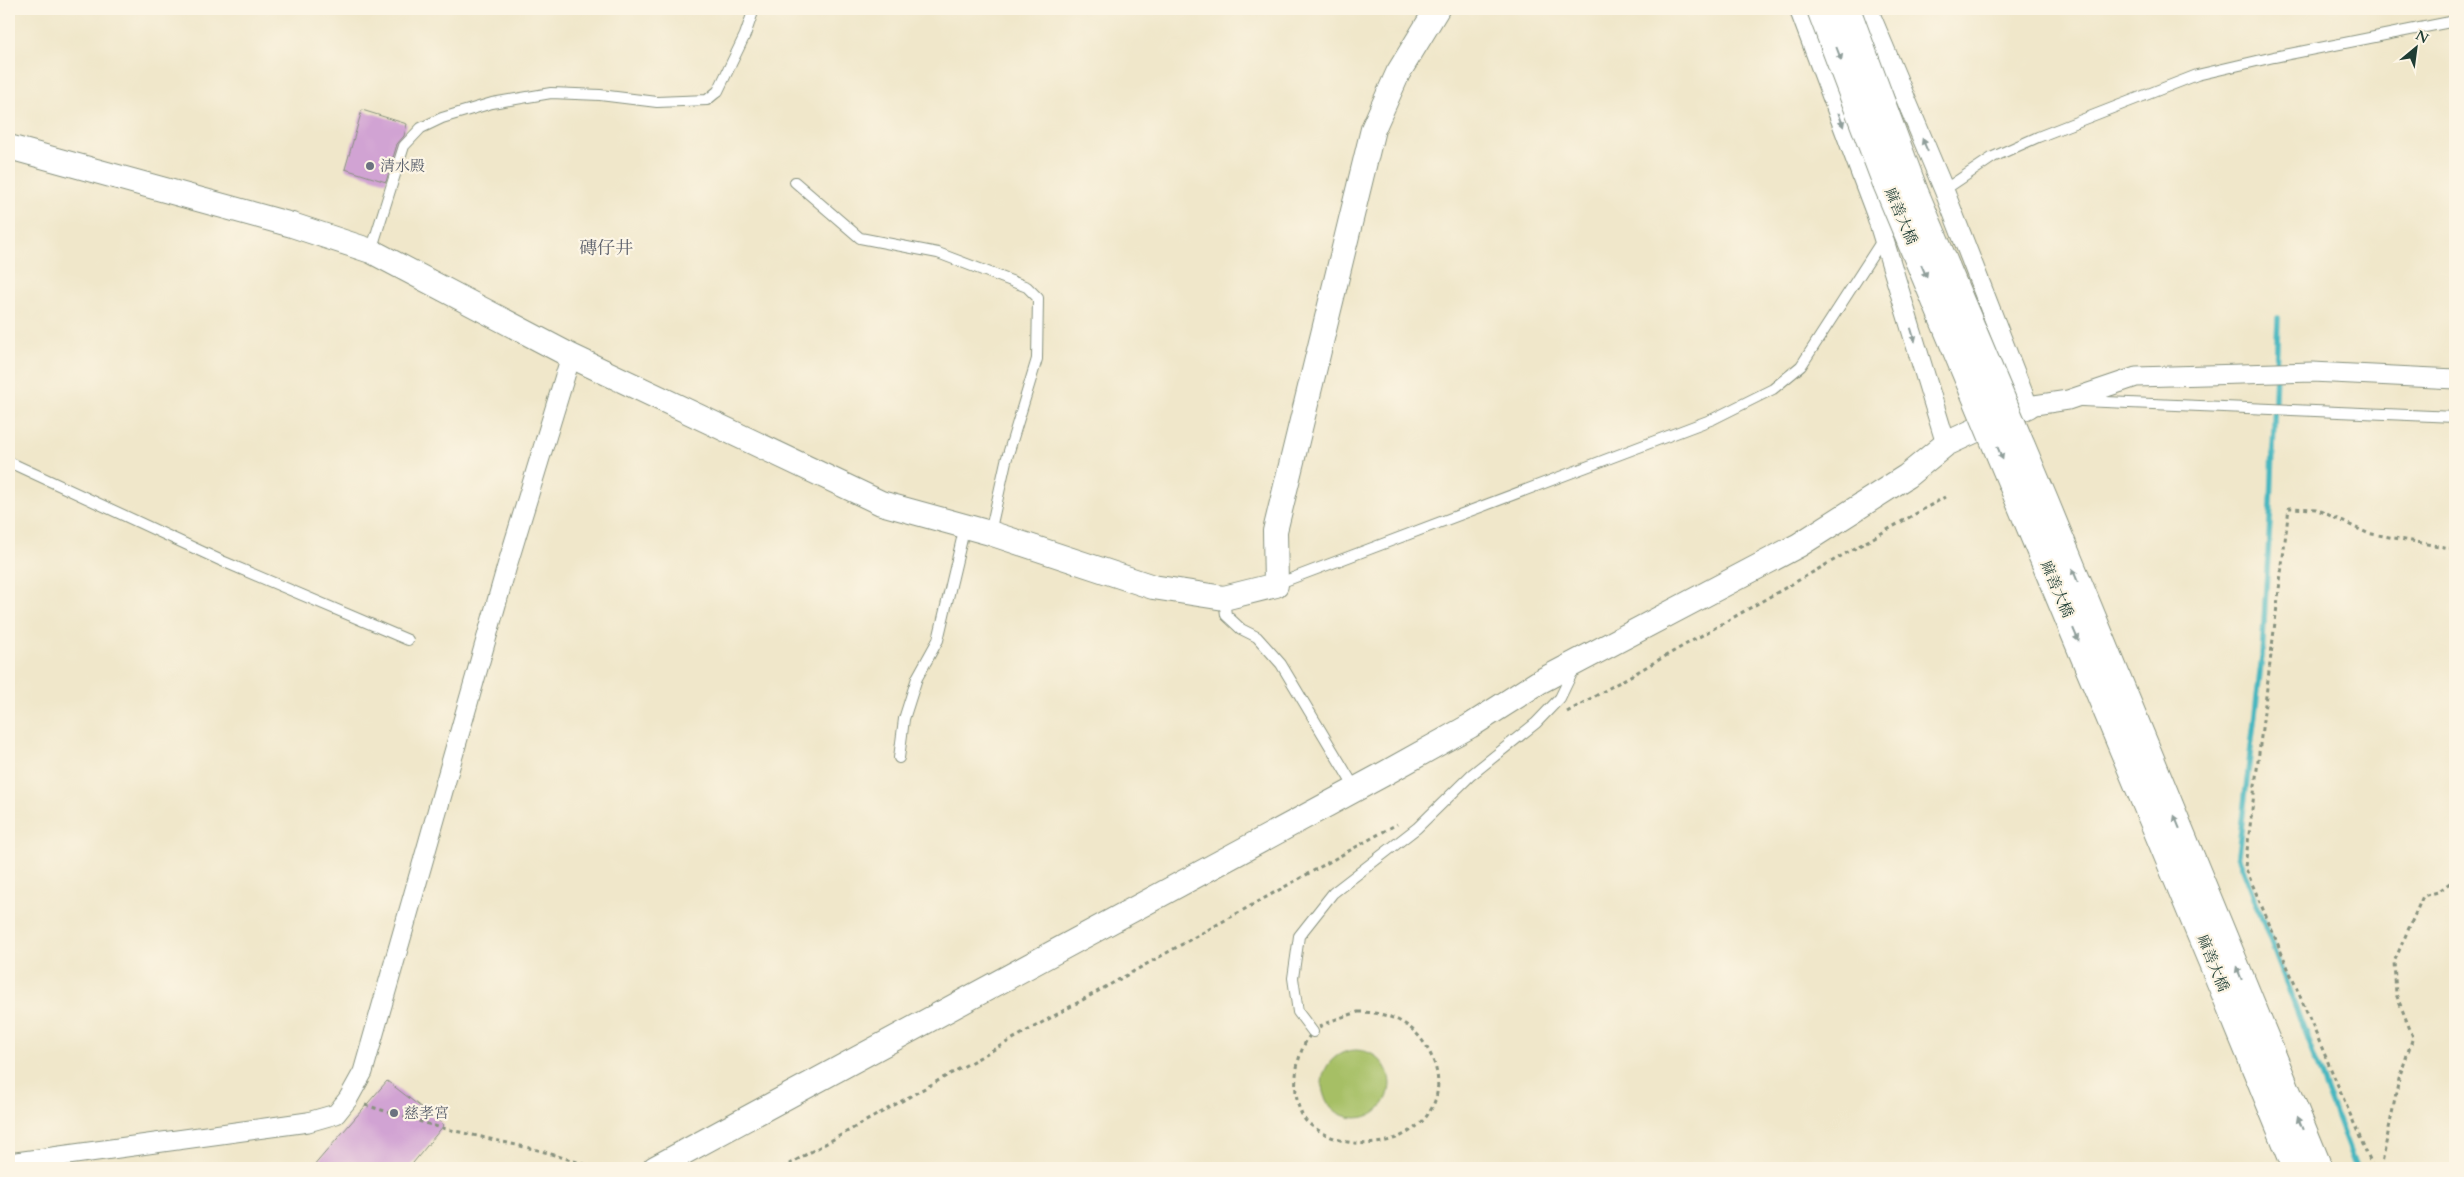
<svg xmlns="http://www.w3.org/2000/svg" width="2464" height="1177" font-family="Cardo,'Noto Serif TC',serif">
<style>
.green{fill:#a6bf65;stroke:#627e4c}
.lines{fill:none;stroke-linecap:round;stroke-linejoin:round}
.stream{stroke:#48b7c0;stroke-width:5.5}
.building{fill:#d1a3d3}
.service-casing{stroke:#88927f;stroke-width:12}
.minor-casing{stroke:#88927f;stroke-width:21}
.tertiary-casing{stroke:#88927f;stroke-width:26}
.path{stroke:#88927f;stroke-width:3;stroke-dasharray:4 4;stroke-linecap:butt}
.service{stroke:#fff;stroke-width:10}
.minor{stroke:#fff;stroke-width:19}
.tertiary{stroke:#fff;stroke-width:24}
.primary-bridge-casing{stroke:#88927f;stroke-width:30;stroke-linecap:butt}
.primary-bridge{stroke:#fff;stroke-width:28}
.oneway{fill:#8f9e9a}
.worship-dot{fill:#6b7280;stroke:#fcf5e5;stroke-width:2}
.labels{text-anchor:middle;stroke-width:4.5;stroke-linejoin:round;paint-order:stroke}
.worship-label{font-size:15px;fill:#5b616d;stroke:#fcf5e5;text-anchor:start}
.street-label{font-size:15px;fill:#1f3d34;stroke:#fcf5e5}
.quarter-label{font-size:18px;fill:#5d616c;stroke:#fcf5e5}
</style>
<rect width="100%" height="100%" fill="#fcf5e5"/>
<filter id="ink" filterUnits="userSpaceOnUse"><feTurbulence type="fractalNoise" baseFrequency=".02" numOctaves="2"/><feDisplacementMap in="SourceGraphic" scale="10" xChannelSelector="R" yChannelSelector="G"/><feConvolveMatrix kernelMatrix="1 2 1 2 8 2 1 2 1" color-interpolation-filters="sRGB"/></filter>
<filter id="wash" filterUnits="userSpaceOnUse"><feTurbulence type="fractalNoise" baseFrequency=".0096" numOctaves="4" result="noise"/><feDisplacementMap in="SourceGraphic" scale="20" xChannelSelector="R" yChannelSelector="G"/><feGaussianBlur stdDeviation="1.12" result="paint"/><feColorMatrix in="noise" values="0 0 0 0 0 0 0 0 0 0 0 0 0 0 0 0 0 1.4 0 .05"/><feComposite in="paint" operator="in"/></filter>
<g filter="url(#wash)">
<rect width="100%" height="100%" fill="#f0e7ca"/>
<path class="green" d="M1322 1084a34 34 0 1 1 68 0a34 34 0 1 1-68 0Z"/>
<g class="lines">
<path class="stream" d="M2278 318 2271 504 2262 656 2238 855 2356 1168"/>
</g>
<g id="blocks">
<path class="building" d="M362 110 407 124 404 136 397 144 386 182 345 169Z
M387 1081 444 1125 409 1168H312Z"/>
</g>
</g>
<g filter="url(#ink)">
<use href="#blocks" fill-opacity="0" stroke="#88927f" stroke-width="1"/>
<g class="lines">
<defs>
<path id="service" d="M795 182 860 238 938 253 1027 287 1038 298 1037 359 1006 461 990 533
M1944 190 1993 157 2038 137 2197 75 2274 57 2455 21
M371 251 404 146 421 128 442 118 492 103 551 93 600 95 657 102 707 100 718 91 745 35 754 9
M2082 401 2455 417
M9 462 222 561 408 640
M1277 584 1713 419 1773 389 1801 366 1883 239
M1224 598 1226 615 1241 629 1257 637 1281 664 1355 788
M899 758 904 719 917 678 938 640 965 526
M1313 1032 1298 1012 1293 978 1299 936 1333 893 1417 828 1471 775 1536 723 1560 698 1574 669"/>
<path id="minor" d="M1799 9 1876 214 1946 444
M1868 9 1944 190 2028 406 2068 400 2136 377 2312 372 2455 379
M9 1163 308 1122 336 1114 348 1099 363 1072 507 566 571 356"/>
<path id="tertiary" d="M9 147 292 225 371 251 571 356 881 503 990 533 1153 587 1224 598 1276 585 1275 531 1373 129 1398 73 1437 9
M655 1168 1382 775 1470 726 1539 682 1799 545 1907 476 1946 444 2028 406"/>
</defs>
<use href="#service" class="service-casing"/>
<use href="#minor" class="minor-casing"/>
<use href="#tertiary" class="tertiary-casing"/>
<path class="path" d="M1567 712 1945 497
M1358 1012C1384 1012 1409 1020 1424 1043 1476 1121 1369 1177 1306 1121 1289 1100 1294 1051 1313 1032 1324 1021 1344 1017 1358 1012Z
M365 1105 438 1127 538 1150 597 1168
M782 1168 1397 824
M2373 1168 2245 867 2289 508 2316 509 2367 533 2455 549
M2381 1168 2399 1079 2413 1037 2396 994 2394 962 2423 896 2438 892 2455 879"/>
<use href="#service" class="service"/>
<use href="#minor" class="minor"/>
<use href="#tertiary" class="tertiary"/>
<defs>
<path id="primary-bridge" d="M1821 9 1886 181 2218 975 2297 1168
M1846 9 1914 192 2044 501 2318 1168"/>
</defs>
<use href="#primary-bridge" class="primary-bridge-casing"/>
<use href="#primary-bridge" class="primary-bridge"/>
</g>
<defs><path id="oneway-solid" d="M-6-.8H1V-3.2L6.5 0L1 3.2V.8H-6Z" transform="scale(1.25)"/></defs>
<g class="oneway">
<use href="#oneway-solid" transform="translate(1839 54) rotate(69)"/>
<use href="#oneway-solid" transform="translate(1841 120) rotate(70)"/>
<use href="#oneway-solid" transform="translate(1925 145) rotate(-113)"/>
<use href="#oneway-solid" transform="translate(1924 271) rotate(67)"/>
<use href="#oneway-solid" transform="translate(1913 335) rotate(73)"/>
<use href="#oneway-solid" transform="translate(2000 453) rotate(67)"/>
<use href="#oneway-solid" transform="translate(2075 575) rotate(-112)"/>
<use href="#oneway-solid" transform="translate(2076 635) rotate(67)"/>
<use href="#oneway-solid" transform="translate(2177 822) rotate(-112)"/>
<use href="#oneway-solid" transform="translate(2239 973) rotate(-112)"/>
<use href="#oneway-solid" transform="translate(2300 1123) rotate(-112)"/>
</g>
</g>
<g class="worship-dot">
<circle cx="370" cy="166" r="5"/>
<circle cx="394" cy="1113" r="5"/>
</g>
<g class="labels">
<g class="worship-label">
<text x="380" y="171">清水殿</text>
<text x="404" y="1118">慈孝宮</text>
</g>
<g class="street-label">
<text transform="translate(1901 216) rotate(67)" y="5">麻善大橋</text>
<text transform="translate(2057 589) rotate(67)" y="5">麻善大橋</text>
<text transform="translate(2213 963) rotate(68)" y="5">麻善大橋</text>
</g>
<g class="quarter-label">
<text x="606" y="254">磚仔井</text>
</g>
</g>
<rect width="2464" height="1177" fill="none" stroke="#fcf5e5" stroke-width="30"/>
<g transform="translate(2416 48) rotate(29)" stroke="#fcf5e5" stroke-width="4" paint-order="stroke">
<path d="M0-4L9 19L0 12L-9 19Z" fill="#1f3d34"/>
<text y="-8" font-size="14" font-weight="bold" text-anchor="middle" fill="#1f3d34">N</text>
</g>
</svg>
